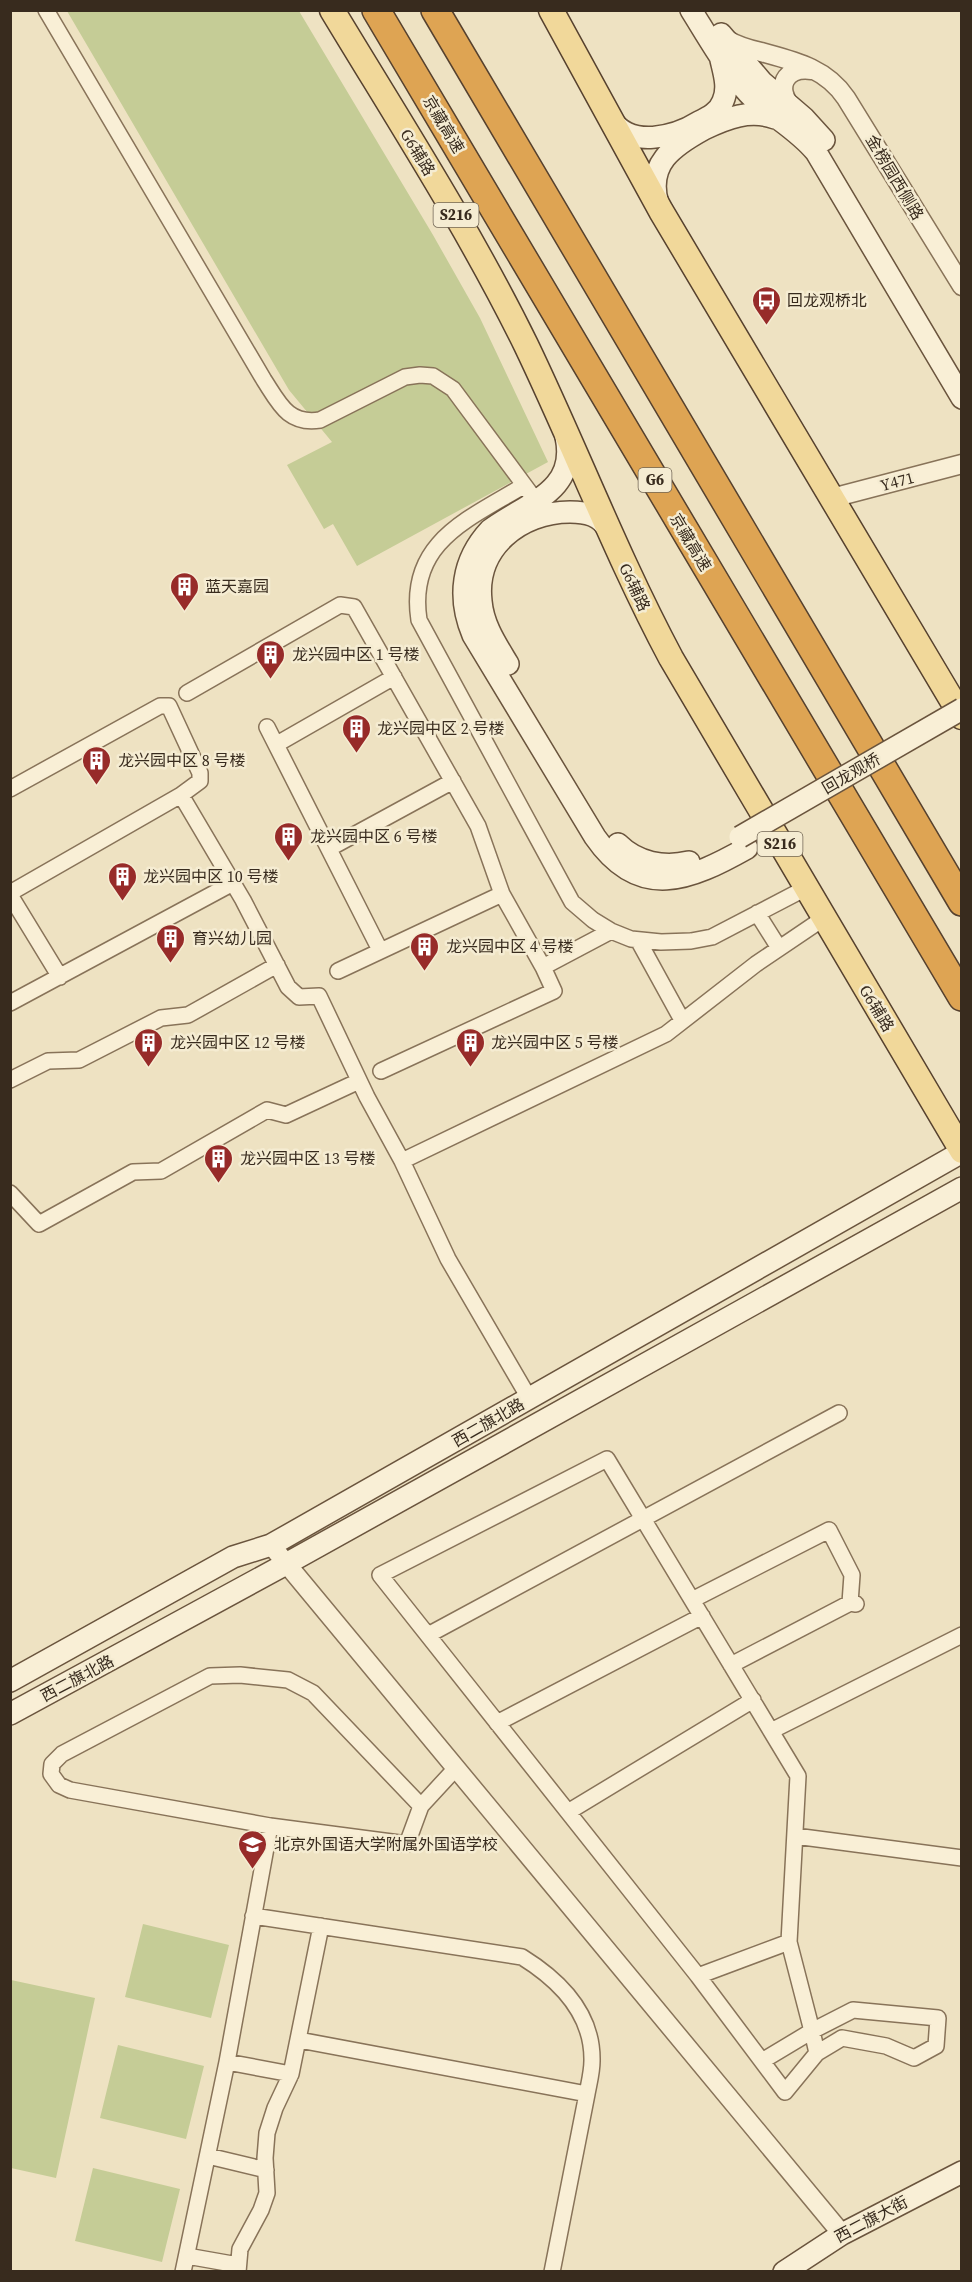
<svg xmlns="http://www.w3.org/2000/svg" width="972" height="2282" font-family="'Source Serif 4','Noto Sans SC',serif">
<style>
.green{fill:#c5cc96}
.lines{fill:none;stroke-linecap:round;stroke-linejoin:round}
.minor-casing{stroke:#887359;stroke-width:18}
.tertiary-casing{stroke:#887359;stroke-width:21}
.secondary-casing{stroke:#6a543d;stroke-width:24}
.primary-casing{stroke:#56412e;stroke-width:27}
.motorway-casing{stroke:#56412e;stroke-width:30}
.minor{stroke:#f9efd6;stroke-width:15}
.tertiary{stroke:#f9efd6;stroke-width:18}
.secondary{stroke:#f9efd6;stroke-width:21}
.primary{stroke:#f1d89a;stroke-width:24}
.motorway{stroke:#dea453;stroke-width:27}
.secondary-bridge-casing{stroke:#6a543d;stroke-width:24;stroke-linecap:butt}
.secondary-bridge{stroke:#f9efd6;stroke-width:21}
.labels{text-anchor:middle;stroke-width:5;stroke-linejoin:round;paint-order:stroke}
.shield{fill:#f5ecd2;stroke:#716554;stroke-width:1.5}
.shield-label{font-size:15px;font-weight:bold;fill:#382b1e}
.street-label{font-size:16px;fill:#382b1e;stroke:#f5ecd2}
.poi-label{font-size:16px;fill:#382b1e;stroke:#f5ecd2;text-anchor:start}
</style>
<rect width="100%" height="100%" fill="#eee2c2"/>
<path class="green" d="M67 11H299L433 235 480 318 548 462 357 566 333 524 324 529 287 465 332 442 289 390Z
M143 1924 229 1945 211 2018 125 1997Z
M11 1980 95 1998 56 2178 11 2168Z
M118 2045 204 2066 186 2139 100 2118Z
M93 2168 180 2189 162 2262 75 2241Z"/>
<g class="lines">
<defs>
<path id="minor" d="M46 10 264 380C279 403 288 425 320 420L405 377 420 375 433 376 453 389 536 501
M523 486C469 519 407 542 419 620L572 902 593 920 611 931 631 939 661 942 691 941 712 937 806 888
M187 693 340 605 354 607 478 826 502 894 543 967 611 931
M267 727 380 950
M277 744 394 677
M10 789 160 706H169L200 773V781L181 795
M330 848 453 781
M10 893 181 795 243 900 288 987 299 997 319 996 367 1097 402 1161 448 1259 529 1398
M10 895 60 977
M757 913 779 948
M638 940 682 1020
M338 971 502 894
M10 1003 233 883
M381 1071 554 991 543 967
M10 1080 48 1061 79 1060 161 1018 188 1015 277 965
M402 1161 666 1034 756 964 824 918
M10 1193 39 1224 133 1172 161 1171 267 1110 286 1115 359 1081
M607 1459 798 1776 789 1942 698 1976 380 1575Z
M692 1600 829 1530 852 1575 850 1603
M428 1635 839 1413
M731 1665 850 1603 856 1604
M497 1723 702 1616
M771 1731 962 1635
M421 1806 313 1693 288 1680 240 1675 210 1676 62 1754 52 1764 51 1774 59 1785 70 1790 270 1826 407 1844 421 1806 456 1768
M568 1812 753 1700
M795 1836 962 1858
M253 1916 522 1957C559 1980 593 2014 592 2061 592 2072 589 2083 587 2094L299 2040
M698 1976 785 2092 817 2053
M762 2061 812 2031 817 2053 842 2038 886 2046 914 2058 936 2046 938 2018 853 2010 812 2031 789 1942
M227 2062 291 2074
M208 2156 266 2170
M187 2256 238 2265
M183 2272 227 2062 270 1826
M238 2272 240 2249 261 2210 267 2193 265 2158 267 2133 275 2108 291 2074 321 1926
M552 2272 587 2094"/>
<path id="tertiary" d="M726 39C737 46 748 49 761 52 794 61 826 68 846 98L962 286
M792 108C774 88 785 66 812 70
M832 498 962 464
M271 1545 842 2234"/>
<path id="secondary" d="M691 10C711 42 729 75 756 101 776 119 799 131 816 152L962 398
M721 34 762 82 804 118 824 140
M611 119C630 149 675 137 699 122 709 117 719 112 723 101 729 88 724 73 721 60
M658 204C646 164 673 146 704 129 727 118 750 109 775 118
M566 437C578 492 526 503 490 530 462 560 457 597 473 635L595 837C640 902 690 880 747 848
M508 664C496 644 483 625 481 601 475 548 520 512 570 512 586 512 601 515 609 531
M618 844C637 863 664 868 689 862
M10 1681 233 1557 271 1545 962 1152
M10 1714 286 1564 962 1188
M784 2272 842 2234 962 2172"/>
<path id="primary" d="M332 10C399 121 469 229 526 345 576 449 617 557 671 658L962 1151
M551 10 661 211 962 717"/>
<path id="motorway" d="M376 10 962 997
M435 10 962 902"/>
</defs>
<use href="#minor" class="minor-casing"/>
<use href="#tertiary" class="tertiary-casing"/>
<use href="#secondary" class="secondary-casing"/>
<use href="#primary" class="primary-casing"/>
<use href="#motorway" class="motorway-casing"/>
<use href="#minor" class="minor"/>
<use href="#tertiary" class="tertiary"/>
<use href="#secondary" class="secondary"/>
<use href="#primary" class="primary"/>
<use href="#motorway" class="motorway"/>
<defs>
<path id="secondary-bridge" d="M740 837 962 709"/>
</defs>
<use href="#secondary-bridge" class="secondary-bridge-casing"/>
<use href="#secondary-bridge" class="secondary-bridge"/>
</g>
<defs>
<symbol id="bus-pin" viewBox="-11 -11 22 30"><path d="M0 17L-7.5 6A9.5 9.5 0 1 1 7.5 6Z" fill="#972b29" stroke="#f5ecd2"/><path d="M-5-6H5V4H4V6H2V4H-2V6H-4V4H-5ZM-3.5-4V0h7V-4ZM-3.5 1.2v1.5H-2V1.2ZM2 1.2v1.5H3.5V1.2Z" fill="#fff"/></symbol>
<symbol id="building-pin" viewBox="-11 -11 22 30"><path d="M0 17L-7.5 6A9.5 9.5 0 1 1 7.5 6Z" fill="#972b29" stroke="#f5ecd2"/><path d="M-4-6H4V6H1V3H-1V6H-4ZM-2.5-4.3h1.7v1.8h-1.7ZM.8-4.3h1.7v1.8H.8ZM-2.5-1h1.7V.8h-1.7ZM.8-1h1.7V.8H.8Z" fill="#fff"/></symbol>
<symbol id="school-pin" viewBox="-11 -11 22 30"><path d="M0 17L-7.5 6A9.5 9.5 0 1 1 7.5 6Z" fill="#972b29" stroke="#f5ecd2"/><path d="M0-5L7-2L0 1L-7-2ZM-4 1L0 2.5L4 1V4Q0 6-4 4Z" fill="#fff"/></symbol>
</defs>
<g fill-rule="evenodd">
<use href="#bus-pin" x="750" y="284" width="33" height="45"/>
<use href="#building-pin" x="168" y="570" width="33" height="45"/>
<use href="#building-pin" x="254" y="638" width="33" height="45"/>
<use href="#building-pin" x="340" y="712" width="33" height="45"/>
<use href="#building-pin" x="80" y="744" width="33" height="45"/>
<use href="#building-pin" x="272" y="820" width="33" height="45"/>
<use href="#building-pin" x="106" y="860" width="33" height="45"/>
<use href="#building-pin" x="154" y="922" width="33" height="45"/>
<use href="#building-pin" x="408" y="930" width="33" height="45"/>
<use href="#building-pin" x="132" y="1026" width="33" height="45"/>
<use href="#building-pin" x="454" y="1026" width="33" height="45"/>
<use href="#building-pin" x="202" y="1142" width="33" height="45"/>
<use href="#school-pin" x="236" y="1828" width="33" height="45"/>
</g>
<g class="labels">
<g class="shield">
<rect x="433.5" y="203" width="45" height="24" rx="4.5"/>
<rect x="638.5" y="468" width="33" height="24" rx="4.5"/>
<rect x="757.5" y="832" width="45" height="24" rx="4.5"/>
</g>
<g class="shield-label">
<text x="456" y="220">S216</text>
<text x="655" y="485">G6</text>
<text x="780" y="849">S216</text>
</g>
<g class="street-label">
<text transform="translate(444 124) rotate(59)" y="6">京藏高速</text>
<text transform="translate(418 152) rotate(59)" y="6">G6辅路</text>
<text transform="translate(895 177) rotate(59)" y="6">金榜园西侧路</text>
<text transform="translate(897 481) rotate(-15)" y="6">Y471</text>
<text transform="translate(691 542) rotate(59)" y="6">京藏高速</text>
<text transform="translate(635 587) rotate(65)" y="6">G6辅路</text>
<text transform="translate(851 773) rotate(-30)" y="6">回龙观桥</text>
<text transform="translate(877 1008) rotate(59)" y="6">G6辅路</text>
<text transform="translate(488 1422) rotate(-30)" y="6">西二旗北路</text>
<text transform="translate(77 1678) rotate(-28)" y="6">西二旗北路</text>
<text transform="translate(871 2219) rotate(-28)" y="6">西二旗大街</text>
</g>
<g class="poi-label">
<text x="787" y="306">回龙观桥北</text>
<text x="205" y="592">蓝天嘉园</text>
<text x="292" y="660">龙兴园中区 1 号楼</text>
<text x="377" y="734">龙兴园中区 2 号楼</text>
<text x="118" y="766">龙兴园中区 8 号楼</text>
<text x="310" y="842">龙兴园中区 6 号楼</text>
<text x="143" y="882">龙兴园中区 10 号楼</text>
<text x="192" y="944">育兴幼儿园</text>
<text x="446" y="952">龙兴园中区 4 号楼</text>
<text x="170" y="1048">龙兴园中区 12 号楼</text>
<text x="491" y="1048">龙兴园中区 5 号楼</text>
<text x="240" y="1164">龙兴园中区 13 号楼</text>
<text x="274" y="1850">北京外国语大学附属外国语学校</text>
</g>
</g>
<rect width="972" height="2282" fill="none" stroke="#382b1e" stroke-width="24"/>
</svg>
